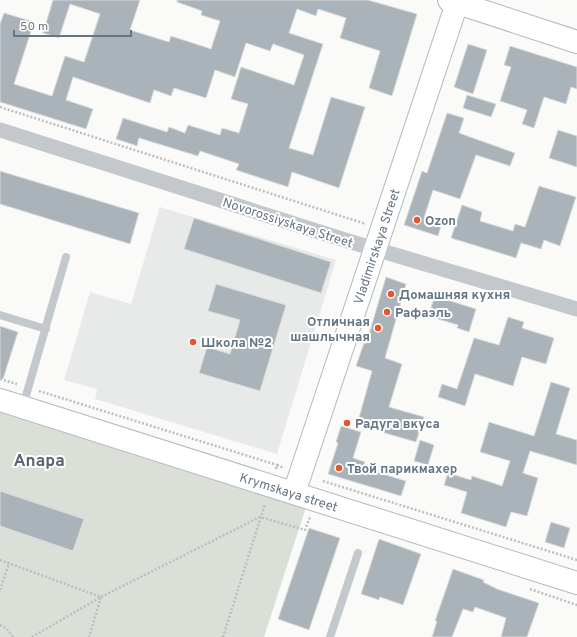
<svg xmlns="http://www.w3.org/2000/svg" width="577" height="637" font-family="Overpass,sans-serif">
<style>
.built{fill:#e8e9e9}
.green{fill:#dadfd7}
.building{fill:#aab3b9;stroke:#dcdcda}
.lines{fill:none;stroke-linecap:round;stroke-linejoin:round}
.secondary-casing{stroke:#b3babf;stroke-width:24}
.path{stroke:#bbbfc2;stroke-width:2.5;stroke-dasharray:2 2;stroke-linecap:butt}
.lane{stroke:#c3c8cc;stroke-width:8}
.street{stroke:#c3c8cc;stroke-width:15}
.secondary{stroke:#fff;stroke-width:22}
.poi-dot{fill:#e4572e;stroke:#fff;stroke-width:1.5}
.labels{text-anchor:middle;stroke-width:4;stroke-linejoin:round;paint-order:stroke}
.poi-label{font-size:13px;font-weight:bold;fill:#657683;stroke:#fff;text-anchor:start}
.street-label{font-size:13px;fill:#657683;stroke:#fff}
.district-label{font-size:17px;font-weight:bold;fill:#57646e;stroke:#fff}
</style>
<rect width="100%" height="100%" fill="#fafaf8"/>
<path class="built" d="M160 207 336 260 277 454 95 399 97 389 64 380 90 292 131 304Z"/>
<path class="green" d="M0 407 307 504 264 637H0Z"/>
<path class="building" d="M53 0H140L130 30 169 42 171 36 211 49 220 21 201 15 202 11 177 2V0H368L417 14 392 96 369 88 380 51 340 38 346 18 318 9 316 16 297 9 289 33 323 44 289 148 313 155 331 97 365 107 339 188 292 172 288 187 236 170 239 164 200 151 198 156 139 138 137 146 116 139 123 118 167 132 169 127 185 133 188 125 220 135 222 128 239 133 248 104 231 99 241 67 294 85 304 55 273 44 270 51 246 43 235 77 215 70 206 98 174 88 171 96 154 90 150 103 73 77 66 100 93 109 86 129 0 102V24L4 13 34 22 14 84 52 96 65 56 84 62 100 14 70 4 59 38 43 33Z
M468 44 487 50 473 94 454 87Z
M510 46 577 67V89L571 87 566 104 544 97 534 128 522 124 527 110 500 101 511 67 504 65Z
M467 95 496 104 491 117 463 108Z
M447 113 464 118 459 133 515 153 510 166 476 155 460 199 433 190 424 218 442 223 438 236 404 225 422 171 427 173Z
M558 130 577 136V167L549 158Z
M0 171 139 213 130 244 0 204Z
M539 186 576 197 560 246 544 240 541 249 521 243 516 258 451 238 462 205 482 212 480 221 513 231 515 224 525 227Z
M194 218 331 262 321 293 184 249Z
M386 277 406 284 385 358 402 364 389 407 424 417 416 442 357 425 372 371 356 366 364 343 366 344Z
M216 284 286 305 260 391 199 373 207 347 230 354 240 320 208 311Z
M435 296 476 309 469 332 457 328 458 325 428 316Z
M508 317 524 322 522 328 554 338 546 364 522 357 513 386 475 374 465 406 438 397 442 384 457 389 474 338 499 345Z
M0 326 18 332 3 379H0Z
M551 382 570 388 556 434 577 440V465L530 451 523 473 538 478 527 516 511 512 506 527 461 513 467 492 444 485 448 473 471 480 472 476 502 486 510 461 480 452 489 422 534 436Z
M341 426 361 432 353 458 365 462 363 468 406 481 401 496 328 474 338 443 336 442Z
M420 440 434 445 428 465 414 461Z
M0 491 84 519 73 551 0 526Z
M551 522 570 528 564 548 545 542Z
M309 528 340 538 309 630 278 619Z
M379 539 421 554 403 605 380 597 379 600 361 594Z
M453 569 484 580 483 582 497 589 539 603 527 637H501L506 618 475 607 473 612 463 609 452 637H432L437 621H435Z"/>
<g class="lines">
<defs>
<g id="secondary">
<path d="M449 0 577 42"/>
<path id="s1" d="M0 400 577 583"/>
<path id="s2" d="M294 493 458 0"/>
</g>
</defs>
<use href="#secondary" class="secondary-casing"/>
<path class="path" d="M0 107 366 224
M0 379 17 384
M39 391 277 465
M276 469 277 465 284 468
M323 481 577 560
M0 560 101 597 89 637
M530 589 577 605
M0 590 9 563
M0 625 6 628 13 637
M32 637 101 597 260 517 305 530 310 517
M223 637 265 504"/>
<path class="lane" d="M0 315 46 329
M23 406 66 257
M330 637 358 553"/>
<path class="street" d="M0 130 348 241 577 309"/>
<use href="#secondary" class="secondary"/>
</g>
<g class="poi-dot">
<circle cx="417" cy="220" r="4"/>
<circle cx="391" cy="294" r="4"/>
<circle cx="387" cy="312" r="4"/>
<circle cx="378" cy="328" r="4"/>
<circle cx="193" cy="342" r="4"/>
<circle cx="347" cy="423" r="4"/>
<circle cx="339" cy="468" r="4"/>
</g>
<g class="labels">
<g class="poi-label">
<text x="425" y="225">Ozon</text>
<text x="399" y="299">Домашняя кухня</text>
<text x="395" y="317">Рафаэль</text>
<text x="370" y="326" text-anchor="end">Отличная<tspan x="370" dy="15">шашлычная</tspan></text>
<text x="201" y="347">Школа №2</text>
<text x="355" y="428">Радуга вкуса</text>
<text x="347" y="473">Твой парикмахер</text>
</g>
<g class="street-label">
<text transform="translate(288 222) rotate(18)" y="5">Novorossiyskaya Street</text>
<text dy="5" stroke="none"><textPath href="#s2" startOffset="260">Vladimirskaya Street</textPath></text>
<text dy="5" stroke="none"><textPath href="#s1" startOffset="303">Krymskaya street</textPath></text>
</g>
<g class="district-label">
<text x="39" y="466">Anapa</text>
</g>
</g>
<path d="M14 30v6h117v-6" fill="none" stroke="#657683" stroke-width="2"/>
<text x="20" y="30" font-size="12" fill="#657683" stroke="#ffffff" stroke-width="3" paint-order="stroke">50 m</text>
</svg>
